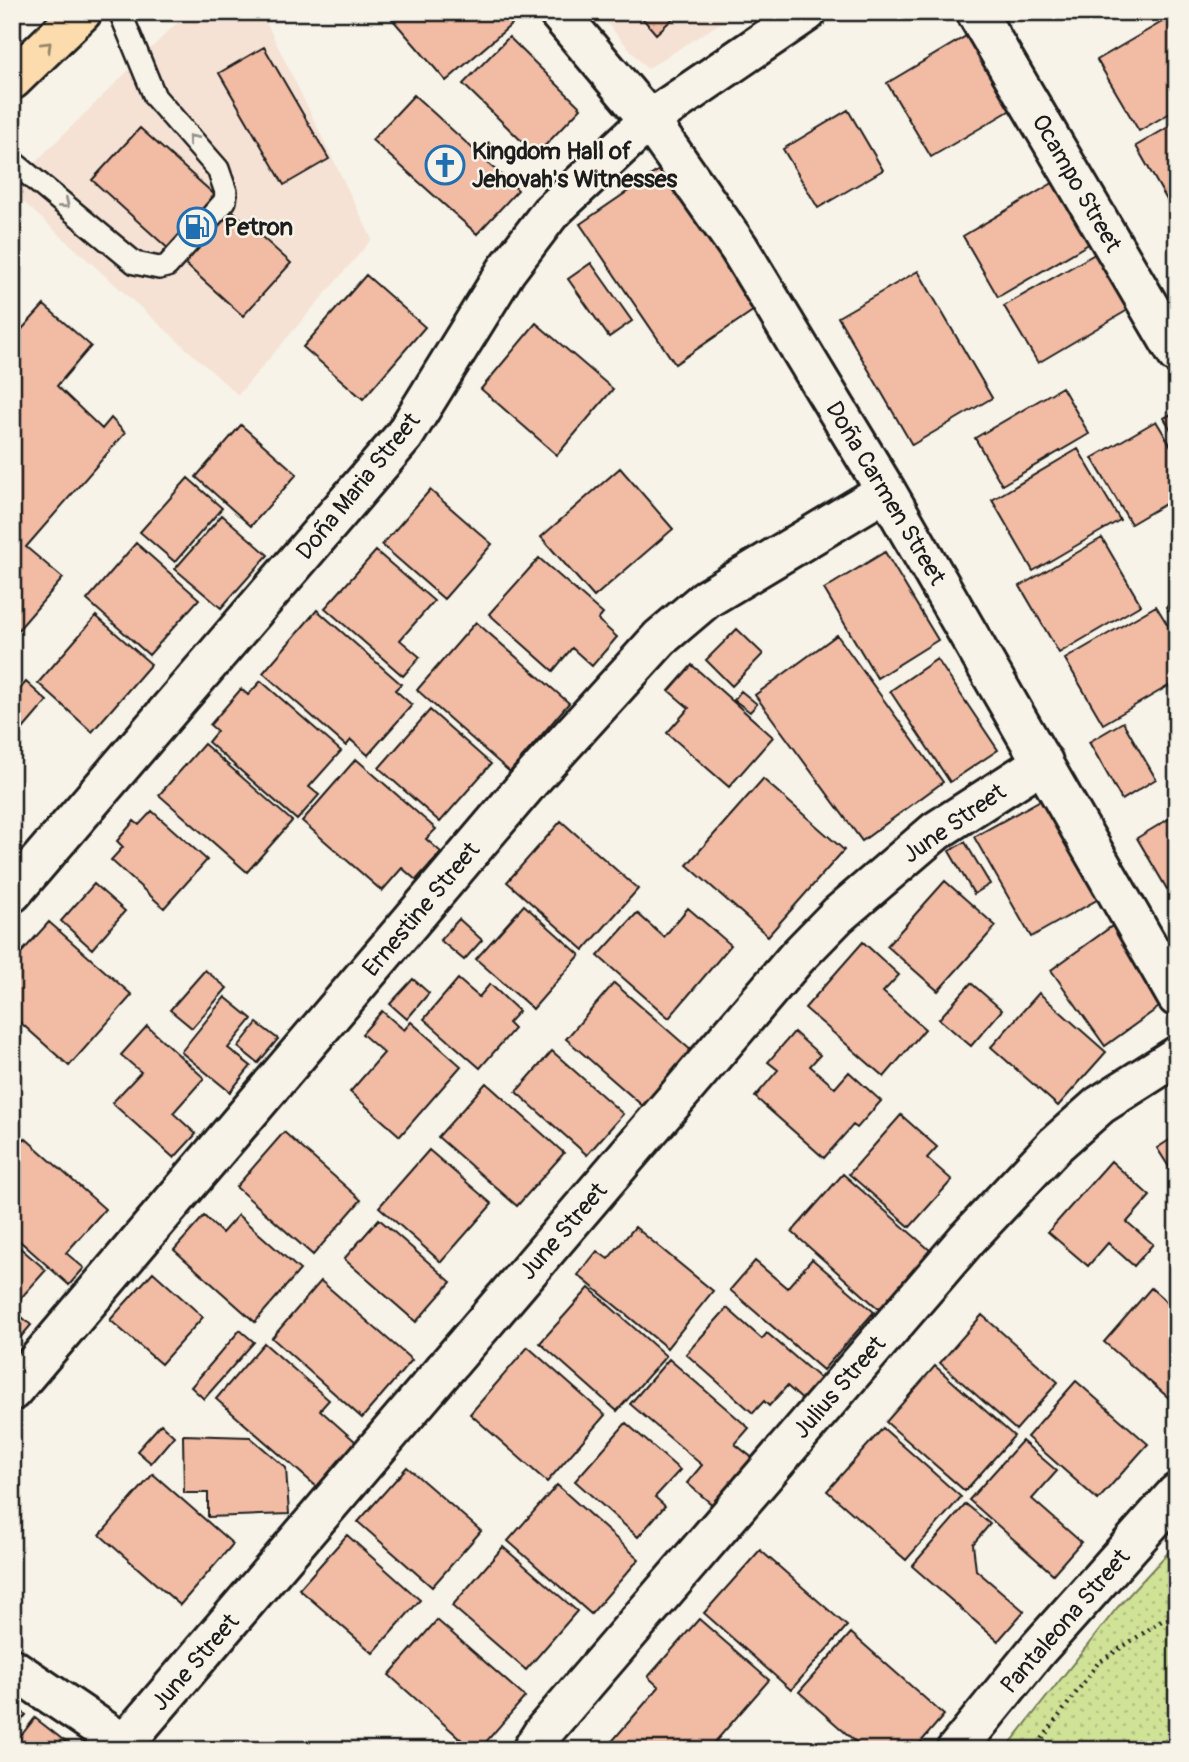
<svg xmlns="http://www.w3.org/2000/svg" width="1189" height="1762" font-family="Pangolin,sans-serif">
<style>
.built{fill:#f5e2d4}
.park{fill:url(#park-dots);stroke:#767f59;stroke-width:2}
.building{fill:#f1bba4;stroke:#1c1c1c;stroke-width:2}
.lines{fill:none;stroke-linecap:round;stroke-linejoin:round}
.lane-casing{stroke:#1c1c1c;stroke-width:26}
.street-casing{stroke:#1c1c1c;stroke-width:44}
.primary-casing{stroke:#1c1c1c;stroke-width:44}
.path{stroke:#1c1c1c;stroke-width:4.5;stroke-dasharray:2 5;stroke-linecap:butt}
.lane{stroke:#f7f3e8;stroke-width:21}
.street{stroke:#f7f3e8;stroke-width:38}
.primary{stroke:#fcdcac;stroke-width:38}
.oneway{stroke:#97866b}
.oneway2{stroke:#94928c}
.labels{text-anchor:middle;stroke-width:5;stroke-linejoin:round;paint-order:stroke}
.poi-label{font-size:24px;font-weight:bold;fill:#1c1c1c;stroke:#f7f3e8;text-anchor:start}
.street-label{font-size:24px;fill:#1c1c1c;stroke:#f7f3e8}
</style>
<defs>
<pattern id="park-dots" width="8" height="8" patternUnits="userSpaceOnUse" patternTransform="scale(1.75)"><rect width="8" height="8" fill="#cfe296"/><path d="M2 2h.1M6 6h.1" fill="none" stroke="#b1c181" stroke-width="1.8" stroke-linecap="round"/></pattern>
</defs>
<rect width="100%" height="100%" fill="#f7f3e8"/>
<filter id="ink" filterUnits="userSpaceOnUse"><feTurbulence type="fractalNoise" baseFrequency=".0143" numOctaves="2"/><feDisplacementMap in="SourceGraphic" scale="14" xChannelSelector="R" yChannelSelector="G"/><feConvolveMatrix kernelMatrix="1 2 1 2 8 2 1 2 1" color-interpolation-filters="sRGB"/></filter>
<g filter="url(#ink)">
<path class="built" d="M188 12H257L265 20 372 239 238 395 12 192V185Z
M597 12H738L647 69Z"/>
<path class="park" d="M1177 1543V1750H1005L1117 1608Z"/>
<path class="building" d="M386 12H526L446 81Z
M637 12H680L656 34Z
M1174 15 1177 19V109L1139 131 1097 60Z
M978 29 1021 104 931 157 887 83Z
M509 37 581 108 536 155 463 84Z
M264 47 329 159 284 185 219 73Z
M414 95 518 190 477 234 372 140Z
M848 110 883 170 818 208 783 149Z
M1177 122V203L1171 207 1136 146Z
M140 128 291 263 243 316 92 180Z
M662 168 757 308 675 364 580 224Z
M1056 181 1092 242 998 297 963 236Z
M1100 251 1133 307 1038 363 1004 306Z
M591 263 632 321 609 337 568 279Z
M918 271 992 398 912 445 838 317Z
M366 275 425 327 363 399 303 347Z
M44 305 91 346 57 386 102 429 111 418 125 433 26 547 63 578 12 637V340Z
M536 323 613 389 557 455 481 389Z
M1062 387 1089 434 1002 485 975 438Z
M1177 411V440L1164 418Z
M1156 421 1177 456V497L1131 524 1092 458Z
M241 425 297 474 251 526 196 477Z
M1078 449 1120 520 1033 571 992 500Z
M620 468 673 529 594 597 541 537Z
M188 478 222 508 175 562 140 532Z
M430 490 492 544 444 599 382 545Z
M222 515 268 555 221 608 175 569Z
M1102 538 1141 605 1059 653 1020 586Z
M136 543 199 599 149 655 87 600Z
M376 551 434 601 400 640 420 657 403 676 325 608Z
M885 552 938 640 877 678 824 589Z
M539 558 603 614 598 620 617 637 592 666 572 648 553 671 489 614Z
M1177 601V625L1166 607Z
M1156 606 1177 640V681L1103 724 1065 659Z
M317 610 401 684 395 690 412 705 368 755 351 740 346 746 263 673Z
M96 616 151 664 92 732 38 683Z
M476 622 569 703 510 772 417 690Z
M737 629 763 654 732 686 706 660Z
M837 635 943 782 862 841 755 695Z
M937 659 998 750 950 782 890 691Z
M692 665 773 737 729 787 667 733 689 708 669 691Z
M261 681 341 751 309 787 319 795 297 820 208 742 217 731 210 725 241 689 248 695Z
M26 682 47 701 23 729 12 720V698Z
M741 691 757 704 750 712 734 700Z
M430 710 491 764 440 822 379 768Z
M1123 722 1156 779 1122 800 1089 742Z
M204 744 292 821 247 872 159 795Z
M356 759 436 829 426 839 441 852 416 880 402 868 382 891 302 821Z
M763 779 844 850 768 936 687 865Z
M1046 797 1102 897 1031 937 974 837Z
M152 811 207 860 164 908 111 860 123 847 117 841 134 821 139 825Z
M1177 814V883L1167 889 1137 838Z
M561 821 638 889 584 950 507 882Z
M965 842 990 884 974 894 949 851Z
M945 881 996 926 938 991 887 946Z
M94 884 125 911 92 949 61 921Z
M524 905 580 955 533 1009 476 959Z
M688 908 731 945 669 1018 598 956 637 913 664 937Z
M459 919 482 940 464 960 440 940Z
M49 922 132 995 69 1066 12 1015V963Z
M1115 924 1169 1000 1105 1046 1051 970Z
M863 942 899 975 883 992 925 1029 884 1077 805 1008Z
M205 970 227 988 192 1028 170 1010Z
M413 979 429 993 407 1019 390 1004Z
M458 979 479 997 490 984 519 1011 508 1023 514 1029 480 1068 424 1019Z
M614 983 693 1052 644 1107 566 1039Z
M971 983 1002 1010 971 1046 939 1019Z
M1039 993 1106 1052 1058 1106 991 1047Z
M225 997 252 1019 228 1048 251 1066 230 1092 181 1052Z
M382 1011 404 1030 411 1022 461 1066 400 1136 350 1092 384 1053 362 1034Z
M257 1023 278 1039 258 1063 238 1047Z
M147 1026 204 1078 173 1113 196 1134 174 1158 112 1103 141 1072 121 1055Z
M794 1032 820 1055 810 1066 835 1088 849 1072 881 1101 857 1128 853 1125 824 1158 755 1097 778 1070 768 1062Z
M552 1051 623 1114 587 1155 516 1092Z
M486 1083 564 1153 517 1206 438 1137Z
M901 1115 937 1147 927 1158 952 1180 910 1227 849 1174Z
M284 1132 361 1200 313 1255 236 1187Z
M1177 1135V1178H1176L1157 1148Z
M25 1138 105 1209 66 1253 84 1268 69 1285 12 1234V1152Z
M429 1150 492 1204 441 1262 379 1207Z
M1111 1161 1150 1196 1127 1222 1153 1244 1134 1266 1108 1243 1088 1266 1048 1232Z
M843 1174 931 1251 880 1310 792 1232Z
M238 1215 300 1270 255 1322 174 1250 204 1216 222 1233Z
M379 1219 451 1282 416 1322 344 1259Z
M635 1227 713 1291 667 1348 578 1275 597 1251 608 1259Z
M12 1241 46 1270 12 1308Z
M812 1259 874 1312 823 1370 730 1290 755 1261 787 1288Z
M153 1272 203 1317 161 1364 110 1320Z
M321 1281 412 1360 362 1418 272 1338Z
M589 1288 666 1356 617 1411 540 1343Z
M1151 1288 1177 1311V1405L1104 1342Z
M727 1308 762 1339 767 1333 823 1381 805 1402 787 1386 769 1406 764 1401 753 1413 686 1354Z
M14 1310 31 1325 14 1345 12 1312Z
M982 1315 1058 1382 1016 1430 940 1363Z
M240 1330 254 1342 204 1399 191 1387Z
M264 1343 329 1400 320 1410 356 1442 317 1487 216 1399Z
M528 1347 605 1415 547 1482 470 1414Z
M669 1359 749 1428 735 1444 755 1460 715 1507 687 1483 702 1465 630 1404Z
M935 1366 1014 1436 965 1491 886 1422Z
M1076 1381 1148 1444 1098 1500 1027 1437Z
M626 1423 680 1470 655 1497 665 1506 638 1537 575 1481Z
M161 1424 174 1436 151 1463 137 1451Z
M883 1428 961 1497 906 1560 827 1491Z
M183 1435 250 1437 286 1468 289 1514 208 1517V1493H184Z
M1022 1441 1057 1471 1032 1499 1081 1542 1053 1574 969 1500Z
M407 1467 481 1531 432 1587 358 1522Z
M153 1474 233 1544 180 1605 100 1535Z
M557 1485 639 1559 591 1614 508 1541Z
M966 1504 990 1524 973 1544 976 1570 1024 1611 998 1641 912 1566Z
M347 1535 420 1600 373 1653 299 1589Z
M503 1547 577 1611 526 1670 452 1606Z
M760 1550 847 1626 791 1690 704 1613Z
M699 1619 769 1680 708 1750H612L608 1746 659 1687 648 1677Z
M437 1620 525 1697 479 1750H473L389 1675Z
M851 1633 944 1715 914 1750H865L799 1692Z
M12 1704 26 1715 12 1732Z
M35 1718 76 1750H12V1747Z"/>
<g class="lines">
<defs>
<path id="lane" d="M12 161 135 263 159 268 167 266 225 201 226 192 218 169 155 97 120 12"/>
<path id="street" d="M558 12 649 120 739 248 886 491 1177 997
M976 12 1177 354
M12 893 404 436 506 271 550 213 649 120 807 12
M12 1391 530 781 660 638 706 599 886 491
M12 1668 133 1750
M124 1744 797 957 838 915 936 831 1043 762
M532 1750 544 1731 967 1239 1055 1145 1100 1105 1177 1056
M956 1750 1038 1649 1177 1493"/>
<path id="primary" d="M12 80 82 12"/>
</defs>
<use href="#lane" class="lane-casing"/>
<use href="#street" class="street-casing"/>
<use href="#primary" class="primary-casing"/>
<path class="path" d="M1034 1750 1098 1663 1163 1620 1177 1618"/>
<use href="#lane" class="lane"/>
<use href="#street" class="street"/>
<use href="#primary" class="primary"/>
</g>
<defs><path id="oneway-chevron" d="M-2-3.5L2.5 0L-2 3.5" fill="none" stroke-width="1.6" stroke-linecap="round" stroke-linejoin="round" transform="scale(1.75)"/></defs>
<use class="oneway" href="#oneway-chevron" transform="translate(47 46) rotate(-44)"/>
<g class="oneway2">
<use href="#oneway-chevron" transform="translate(192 139) rotate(-131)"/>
<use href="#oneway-chevron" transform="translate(65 204) rotate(40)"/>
</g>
</g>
<defs>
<symbol id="church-ring" viewBox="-11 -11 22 22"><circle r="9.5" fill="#f7f3e8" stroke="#1f6fb2" stroke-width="1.5"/><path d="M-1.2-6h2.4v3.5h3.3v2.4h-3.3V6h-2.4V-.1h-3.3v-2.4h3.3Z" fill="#1f6fb2"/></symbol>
<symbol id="fuel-ring" viewBox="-11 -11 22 22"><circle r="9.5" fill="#f7f3e8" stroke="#1f6fb2" stroke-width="1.5"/><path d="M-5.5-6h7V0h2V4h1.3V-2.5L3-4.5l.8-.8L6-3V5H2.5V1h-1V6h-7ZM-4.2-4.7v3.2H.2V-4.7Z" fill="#1f6fb2"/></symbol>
</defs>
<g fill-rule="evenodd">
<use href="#church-ring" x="423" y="143" width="44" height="44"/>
<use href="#fuel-ring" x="175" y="205" width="44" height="44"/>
</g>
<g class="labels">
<g class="poi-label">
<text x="472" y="159">Kingdom Hall of<tspan x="472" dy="28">Jehovah's Witnesses</tspan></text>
<text x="224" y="235">Petron</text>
</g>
<g class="street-label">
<text transform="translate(1077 183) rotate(60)" y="8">Ocampo Street</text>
<text transform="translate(358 486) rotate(-51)" y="8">Doña Maria Street</text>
<text transform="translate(886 493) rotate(59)" y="8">Doña Carmen Street</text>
<text transform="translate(954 823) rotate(-35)" y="8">June Street</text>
<text transform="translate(421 909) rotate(-50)" y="8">Ernestine Street</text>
<text transform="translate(563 1231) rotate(-49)" y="8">June Street</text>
<text transform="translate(839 1387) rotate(-49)" y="8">Julius Street</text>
<text transform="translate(1065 1621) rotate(-49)" y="8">Pantaleona Street</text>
<text transform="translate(195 1662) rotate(-49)" y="8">June Street</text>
</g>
</g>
<rect width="1189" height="1762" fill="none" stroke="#f7f3e8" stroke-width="42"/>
<rect x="21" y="21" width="1147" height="1720" fill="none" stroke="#1c1c1c" stroke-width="2.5" filter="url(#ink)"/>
</svg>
